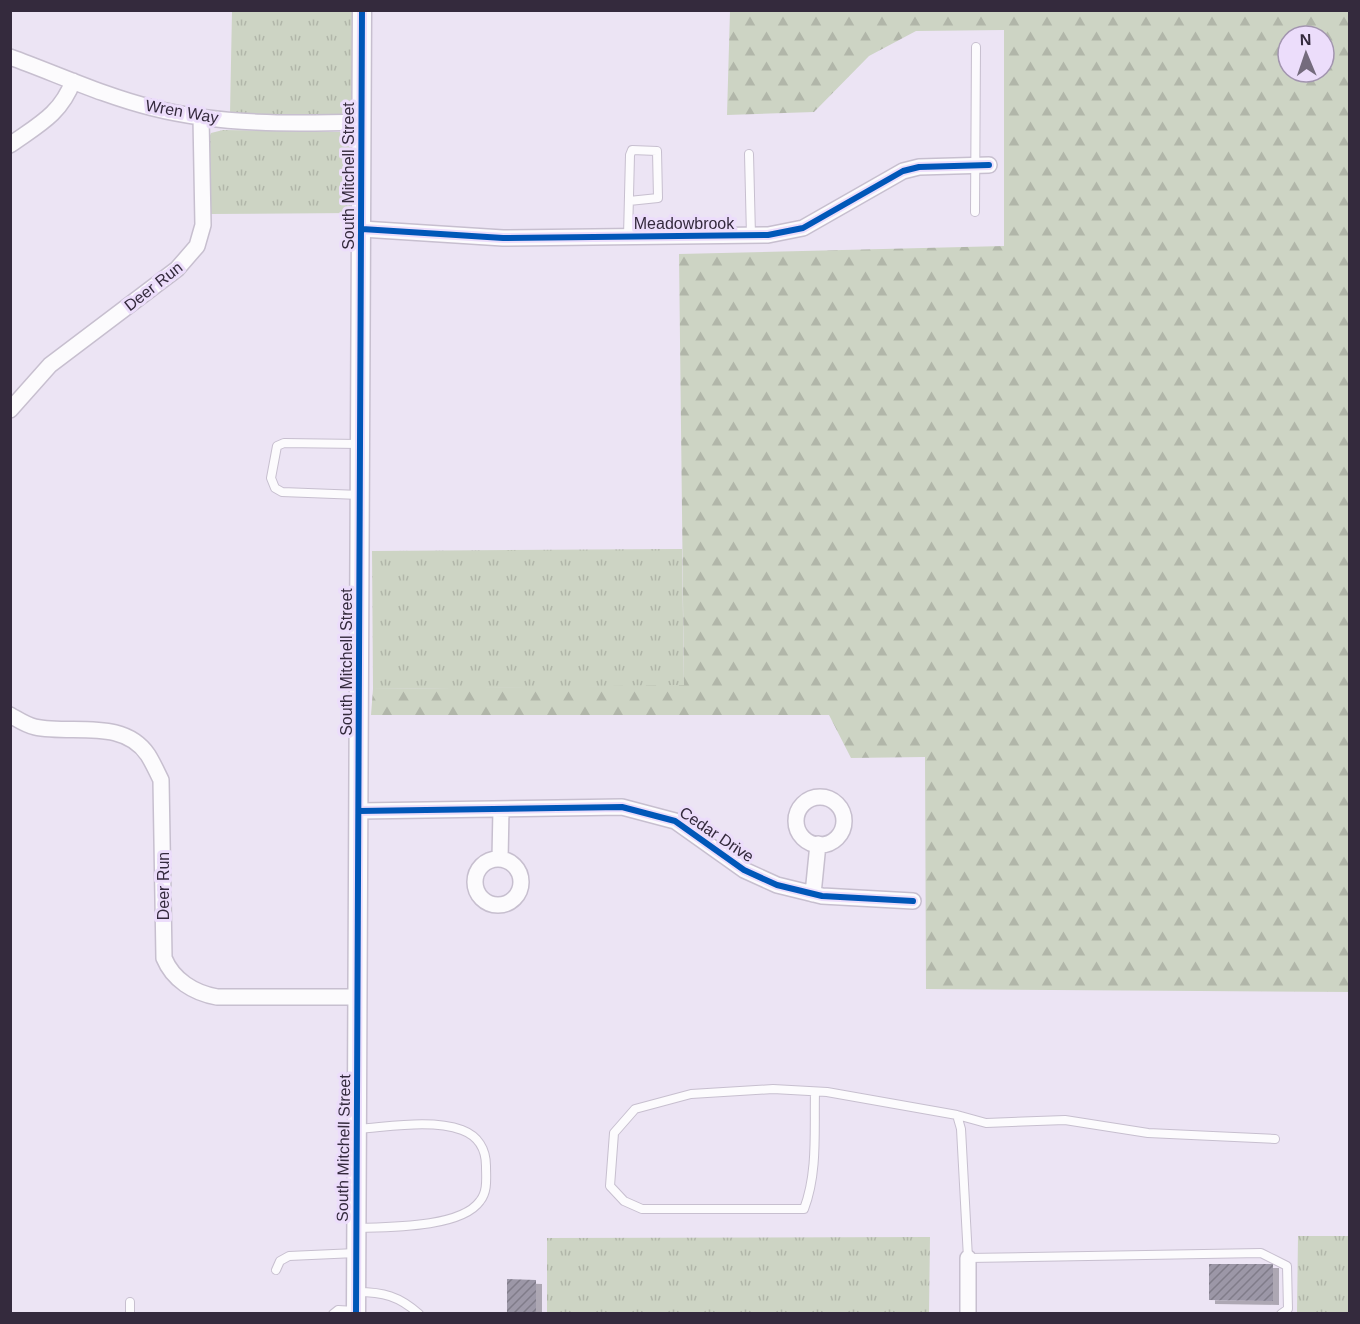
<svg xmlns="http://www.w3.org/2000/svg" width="1360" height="1324" font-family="Arial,sans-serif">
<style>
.grass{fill:url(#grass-tufts)}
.forest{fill:url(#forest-firs);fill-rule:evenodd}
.building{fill:url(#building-hatch);filter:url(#shadow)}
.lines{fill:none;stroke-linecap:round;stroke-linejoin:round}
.service-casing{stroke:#c7bfcf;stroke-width:10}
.minor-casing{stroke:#c7bfcf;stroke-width:18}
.tertiary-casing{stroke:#c7bfcf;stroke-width:21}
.service{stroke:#fcfbfd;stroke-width:8}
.minor{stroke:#fcfbfd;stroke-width:15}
.tertiary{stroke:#fcfbfd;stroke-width:18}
.cycleway-casing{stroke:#ecddfb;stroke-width:10}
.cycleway{stroke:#0057b8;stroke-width:6}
.labels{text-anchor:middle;stroke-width:6;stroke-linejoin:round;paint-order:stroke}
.street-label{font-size:16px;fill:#342a3d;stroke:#ecddfb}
</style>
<defs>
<pattern id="grass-tufts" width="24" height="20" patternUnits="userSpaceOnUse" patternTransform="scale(1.5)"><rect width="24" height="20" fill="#cdd4c4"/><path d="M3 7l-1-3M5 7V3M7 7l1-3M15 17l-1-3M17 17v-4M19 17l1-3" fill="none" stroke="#b1b6a9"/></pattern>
<pattern id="forest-firs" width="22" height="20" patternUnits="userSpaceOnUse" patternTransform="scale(1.5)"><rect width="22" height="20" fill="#cdd4c4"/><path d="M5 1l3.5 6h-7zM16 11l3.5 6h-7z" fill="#b1b6a9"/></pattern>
<pattern id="building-hatch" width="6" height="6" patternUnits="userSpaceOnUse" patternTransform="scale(1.5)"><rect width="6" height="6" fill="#9c97a7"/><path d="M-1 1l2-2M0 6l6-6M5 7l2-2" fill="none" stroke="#807b89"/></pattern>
<filter id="shadow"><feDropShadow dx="6" dy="4" stdDeviation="0" flood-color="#0004"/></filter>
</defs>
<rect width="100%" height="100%" fill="#ece4f4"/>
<path class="grass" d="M232 11H352L353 103 348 112 339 115 230 114Z
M223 130 342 132 351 137 353 213 210 214 207 142 211 133Z
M682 549 684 686 373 689 372 551Z
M1298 1236H1349V1313H1297Z
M930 1237 929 1313H547V1238Z"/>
<path class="forest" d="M730 11H1349V992L926 989 925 757 851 758 829 715H371L373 689 684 685 679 254 1004 246V30L916 31 869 56 814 112 727 115ZM1288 36H1324V72H1288Z"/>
<path class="building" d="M1209 1264H1273V1301L1209 1300Z
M507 1279 536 1280V1314H507Z"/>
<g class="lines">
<defs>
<path id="service" d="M749 154 751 236
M975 212 976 47
M628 236 630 155 632 150 657 151 658 198 629 201
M359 444 284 443 277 446 271 478 275 488 282 492 360 495
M815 1092C814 1129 818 1173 804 1209H642L624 1201 610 1186 614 1133 635 1109 691 1094 773 1089 827 1092 957 1115 961 1129 968 1258 1261 1253 1287 1266 1288 1309 1281 1314
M957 1115 986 1123 1065 1120 1148 1133 1275 1139
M357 1129C389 1127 431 1119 462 1130 478 1136 486 1149 486 1166 486 1178 488 1191 480 1201 461 1228 388 1227 357 1228
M276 1270 280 1261 289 1256 356 1253
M357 1292C383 1292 399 1296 419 1314
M130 1302V1314
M333 1314 338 1310 355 1311"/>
<path id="minor" d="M10 57C57 74 104 96 153 108 221 125 292 124 362 122
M10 145C38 125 61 114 73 81
M362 229 503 238 768 235 803 228 903 171 919 167 989 165
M10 410 50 365 177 269 197 246 203 225 201 117
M10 715C19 720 26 725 35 727 72 735 123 718 148 755 153 763 157 772 161 780L164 958C173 980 194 993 217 997H358
M796 821a24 24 0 1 1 48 0a24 24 0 1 1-48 0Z
M359 811 622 807 675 821 744 870 777 885 822 896 913 901
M500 859 501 809
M475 882a23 23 0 1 1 46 0a23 23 0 1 1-46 0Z
M813 894 818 844
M968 1258V1314"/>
<path id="tertiary" d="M356 1314 362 10"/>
</defs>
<use href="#service" class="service-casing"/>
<use href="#minor" class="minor-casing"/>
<use href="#tertiary" class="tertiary-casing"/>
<use href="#service" class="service"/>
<use href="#minor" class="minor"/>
<use href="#tertiary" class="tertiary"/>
<defs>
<path id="cycleway" d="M362 229 503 238 768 235 803 228 903 171 919 167 989 165
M359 811 622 807 675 821 744 870 777 885 822 896 913 901
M356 1314 362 10"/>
</defs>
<use href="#cycleway" class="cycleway-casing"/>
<use href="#cycleway" class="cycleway"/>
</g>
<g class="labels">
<g class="street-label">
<text transform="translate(182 111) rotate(10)" y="6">Wren Way</text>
<text transform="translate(348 176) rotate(-90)" y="6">South Mitchell Street</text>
<text x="684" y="229">Meadowbrook</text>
<text transform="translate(153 286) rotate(-38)" y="6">Deer Run</text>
<text transform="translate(346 662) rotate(-90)" y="6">South Mitchell Street</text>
<text transform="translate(717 834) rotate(34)" y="6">Cedar Drive</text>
<text transform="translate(163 886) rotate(-90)" y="6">Deer Run</text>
<text transform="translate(343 1148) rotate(-89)" y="6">South Mitchell Street</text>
</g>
</g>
<rect width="1360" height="1324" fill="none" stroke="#342a3d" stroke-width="24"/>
<g transform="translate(1306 54) rotate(358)"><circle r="28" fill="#ecddfb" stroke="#a295af" stroke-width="1.5"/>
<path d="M0-4.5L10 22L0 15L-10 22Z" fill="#746b7d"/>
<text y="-9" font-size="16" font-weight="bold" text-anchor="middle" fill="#342a3d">N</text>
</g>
</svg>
